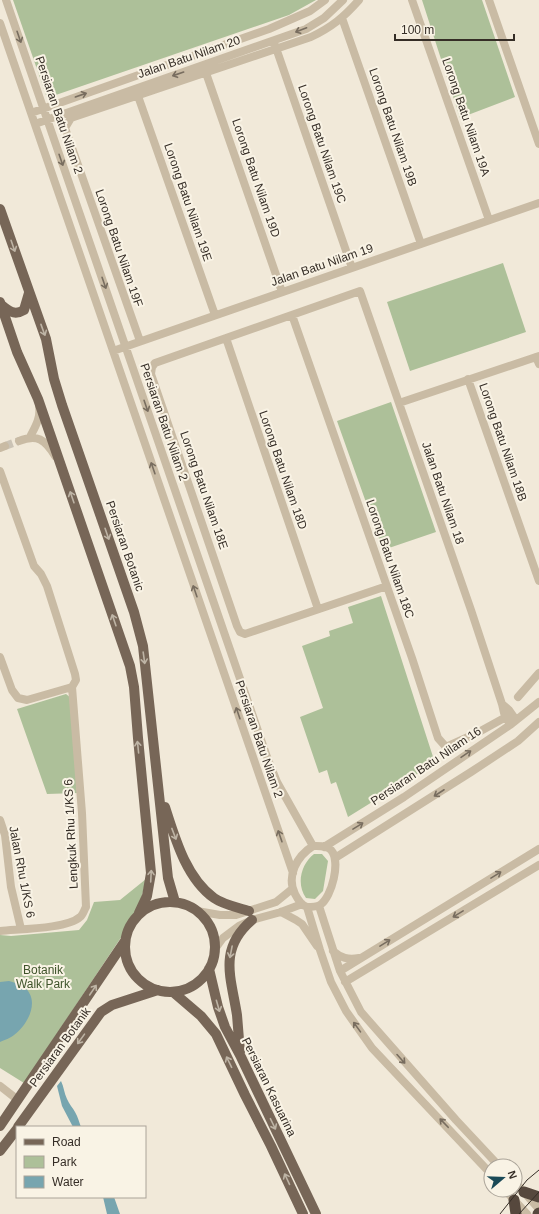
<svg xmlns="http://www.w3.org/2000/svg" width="539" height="1214" font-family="Arial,sans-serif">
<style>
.green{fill:#adc099}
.water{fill:#77a5af}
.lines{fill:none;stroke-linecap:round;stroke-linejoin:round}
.minor-tunnel{stroke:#cbc3b5;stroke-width:8;stroke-dasharray:8 4;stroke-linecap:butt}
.minor{stroke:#c9bba4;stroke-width:8}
.major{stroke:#776657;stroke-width:10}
.highway{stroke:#56483d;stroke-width:11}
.tram{stroke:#352d26;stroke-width:1}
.oneway{stroke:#786d5f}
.oneway2{stroke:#beb4a5}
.labels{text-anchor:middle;stroke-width:4;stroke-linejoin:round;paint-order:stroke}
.street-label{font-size:12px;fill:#352d26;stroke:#f9f3e5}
.park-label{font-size:12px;fill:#3e532a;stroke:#f9f3e5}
</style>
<rect width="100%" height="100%" fill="#f1e9d9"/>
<path class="green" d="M13 0H316L289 15 47 98Z
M422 0H482L515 97 460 118Z
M503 263 526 332 410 371 387 302Z
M391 402 436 532 383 550 337 421Z
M381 596 435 763 348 817 336 782 331 784 327 770 319 773 300 717 323 708 302 646 330 636 329 631 353 623 348 607Z
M66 694 71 698 77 793 47 794 17 709Z
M314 854H322L328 861 323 891 315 899 306 898C296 884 301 864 314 854Z
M146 879 138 912 24 1083 0 1068V935L11 936 79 930 87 920 94 902 120 900Z"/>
<path class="water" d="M9 981C12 982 17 983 21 985 42 997 29 1024 14 1035 11 1038 4 1040 0 1042V982Z
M61 1081C64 1087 64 1093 67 1099 69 1104 73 1108 75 1112 78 1117 79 1122 81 1127H73L62 1106 57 1086Z
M103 1197H114L120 1214H107Z"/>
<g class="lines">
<path class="minor-tunnel" d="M5 446 19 441"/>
<path class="minor" d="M6 0 267 757 277 782 313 846
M412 0 489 220
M489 0 539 144
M342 18 421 244
M0 23 293 873
M275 45 352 268
M206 73 282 292
M138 96 215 315
M31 113 269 29 310 11 325 0
M35 124 306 29 324 18 343 0
M292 315 412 658 438 738 446 747 477 733 506 717
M226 338 318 609
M140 341 65 128 71 118 311 37C332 27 344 17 359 0
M113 351 539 203
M536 357 539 364
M468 379 539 581
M399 403 539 356
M30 437C35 427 41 418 39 406
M19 441C37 434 45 439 55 456
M0 448 5 446
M0 471 34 566 41 574 47 586 75 674 76 680 72 687
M387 586 245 634 240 632 237 626 151 374 152 367 155 363 360 291 471 610 502 704 504 713 510 725
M0 657 12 690 18 698 27 700 72 687
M518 697 539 673
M502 704 509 710 516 720
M0 820 5 835 11 887 21 929
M313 846C318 846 326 845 331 850 341 861 332 897 320 905 316 907 311 907 307 907 301 905 298 900 295 894 286 876 297 856 313 846Z
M324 847 404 797 510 725 539 702
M335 858 471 772 518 741 539 722
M319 906 340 971 361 1012 456 1120 499 1166
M307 907 320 950 331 982 346 1011 372 1048 491 1174
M197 911 220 915H236L276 902 292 889
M281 912 296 920 302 924 317 946
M0 931C18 929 67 929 80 917 83 915 84 910 86 907L82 813 72 687
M215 949 223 938 239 926 252 920 281 912 302 904
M333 951C341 958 348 960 359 958
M340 971 539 849
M345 982 539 865
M0 1086 18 1100
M515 1182 539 1209
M505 1190 527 1214"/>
<path class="major" d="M0 209 46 339 54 379 62 405 134 612 143 646 168 878 175 902
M0 302 17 352 38 399 130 666 134 687 138 738 151 873 147 896 139 913
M1 305C10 311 14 316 24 310L29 293
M165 807C175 838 186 878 214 898 224 905 237 907 249 911
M125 947a45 45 0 1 1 90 0a45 45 0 1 1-90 0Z
M209 969 218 1007 225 1027 241 1057 316 1214
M173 992 201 1016 216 1034 245 1095 271 1146 303 1214
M240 1052C239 1039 238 1027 237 1015 231 977 218 949 252 920
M0 1126 125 941
M18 1127 101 1012 112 1005 158 990
M0 1151 17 1129"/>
<path class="highway" d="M524 1192 539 1197
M514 1200 516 1214
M538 1214 539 1213"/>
<path class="tram" d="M500 1214 527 1180 539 1170
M519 1214 539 1192"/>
</g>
<defs><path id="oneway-shaft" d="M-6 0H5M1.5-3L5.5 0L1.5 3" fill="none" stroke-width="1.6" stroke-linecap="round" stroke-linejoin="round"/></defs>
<g class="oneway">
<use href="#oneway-shaft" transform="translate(301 30) rotate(159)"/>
<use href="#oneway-shaft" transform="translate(19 37) rotate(71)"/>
<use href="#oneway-shaft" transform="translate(178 74) rotate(161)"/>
<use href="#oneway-shaft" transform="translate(81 95) rotate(-19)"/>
<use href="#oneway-shaft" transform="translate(61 160) rotate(71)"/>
<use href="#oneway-shaft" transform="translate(104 283) rotate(71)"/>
<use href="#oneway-shaft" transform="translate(146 406) rotate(71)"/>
<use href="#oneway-shaft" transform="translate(153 468) rotate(-109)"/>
<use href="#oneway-shaft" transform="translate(195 591) rotate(-109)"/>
<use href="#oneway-shaft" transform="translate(238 713) rotate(-109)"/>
<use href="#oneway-shaft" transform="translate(466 754) rotate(-34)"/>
<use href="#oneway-shaft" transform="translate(439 793) rotate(147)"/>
<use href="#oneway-shaft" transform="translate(358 826) rotate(-32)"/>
<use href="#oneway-shaft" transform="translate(280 836) rotate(-109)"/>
<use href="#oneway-shaft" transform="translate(496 875) rotate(-32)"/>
<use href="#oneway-shaft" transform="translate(458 914) rotate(149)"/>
<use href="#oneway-shaft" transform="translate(385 943) rotate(-32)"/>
<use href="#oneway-shaft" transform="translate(357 1027) rotate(-126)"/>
<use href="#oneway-shaft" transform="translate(401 1059) rotate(48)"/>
<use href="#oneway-shaft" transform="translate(444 1123) rotate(-134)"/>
</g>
<g class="oneway2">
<use href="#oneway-shaft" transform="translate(13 246) rotate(71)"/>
<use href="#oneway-shaft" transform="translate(43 330) rotate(70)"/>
<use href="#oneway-shaft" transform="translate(72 497) rotate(-109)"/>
<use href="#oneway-shaft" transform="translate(107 534) rotate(71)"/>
<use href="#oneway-shaft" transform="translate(114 620) rotate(-109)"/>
<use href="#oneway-shaft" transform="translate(144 658) rotate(82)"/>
<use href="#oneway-shaft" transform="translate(138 747) rotate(-96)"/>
<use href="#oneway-shaft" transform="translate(174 834) rotate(69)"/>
<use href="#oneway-shaft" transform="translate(151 876) rotate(-87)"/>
<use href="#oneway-shaft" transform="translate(231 952) rotate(101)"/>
<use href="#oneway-shaft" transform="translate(93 990) rotate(-56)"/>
<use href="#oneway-shaft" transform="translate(218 1006) rotate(74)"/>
<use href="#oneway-shaft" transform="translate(81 1039) rotate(126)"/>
<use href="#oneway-shaft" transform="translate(229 1062) rotate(-116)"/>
<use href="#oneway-shaft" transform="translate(273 1124) rotate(64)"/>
<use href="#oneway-shaft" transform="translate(287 1179) rotate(-115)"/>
</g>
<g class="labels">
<g class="street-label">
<text transform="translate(189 57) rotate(-19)" y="4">Jalan Batu Nilam 20</text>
<text transform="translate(59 115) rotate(71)" y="4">Persiaran Batu Nilam 2</text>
<text transform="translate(466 117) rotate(71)" y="4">Lorong Batu Nilam 19A</text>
<text transform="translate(393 127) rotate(71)" y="4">Lorong Batu Nilam 19B</text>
<text transform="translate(322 144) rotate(71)" y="4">Lorong Batu Nilam 19C</text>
<text transform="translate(256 178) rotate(71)" y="4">Lorong Batu Nilam 19D</text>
<text transform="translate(188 202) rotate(71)" y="4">Lorong Batu Nilam 19E</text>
<text transform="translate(119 248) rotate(71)" y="4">Lorong Batu Nilam 19F</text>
<text transform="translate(322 265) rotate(-19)" y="4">Jalan Batu Nilam 19</text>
<text transform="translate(164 422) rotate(71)" y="4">Persiaran Batu Nilam 2</text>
<text transform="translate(503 442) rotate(71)" y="4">Lorong Batu Nilam 18B</text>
<text transform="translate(283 470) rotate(71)" y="4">Lorong Batu Nilam 18D</text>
<text transform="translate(204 490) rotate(71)" y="4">Lorong Batu Nilam 18E</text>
<text transform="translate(443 493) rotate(71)" y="4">Jalan Batu Nilam 18</text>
<text transform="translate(125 546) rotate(71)" y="4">Persiaran Botanic</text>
<text transform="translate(390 559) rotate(71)" y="4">Lorong Batu Nilam 18C</text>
<text transform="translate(259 739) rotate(71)" y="4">Persiaran Batu Nilam 2</text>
<text transform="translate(426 766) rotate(-34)" y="4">Persiaran Batu Nilam 16</text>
<text transform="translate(71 834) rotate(-93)" y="4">Lengkuk Rhu 1/KS 6</text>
<text transform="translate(22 872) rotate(79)" y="4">Jalan Rhu 1/KS 6</text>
<text transform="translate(60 1047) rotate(-54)" y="4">Persiaran Botanik</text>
<text transform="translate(269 1087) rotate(64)" y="4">Persiaran Kasuarina</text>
</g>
<g class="park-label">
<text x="43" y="974">Botanik<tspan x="43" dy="14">Walk Park</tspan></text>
</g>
</g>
<rect x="16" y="1126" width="130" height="72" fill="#f9f3e5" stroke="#aba499"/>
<rect x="24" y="1139" width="20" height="6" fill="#776657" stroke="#aba499"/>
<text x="52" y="1146" font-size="12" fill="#352d26">Road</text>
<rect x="24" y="1156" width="20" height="12" fill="#adc099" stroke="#aba499"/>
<text x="52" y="1166" font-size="12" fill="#352d26">Park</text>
<rect x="24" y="1176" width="20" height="12" fill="#77a5af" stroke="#aba499"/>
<text x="52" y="1186" font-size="12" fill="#352d26">Water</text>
<g transform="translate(503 1178) rotate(71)"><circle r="19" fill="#f9f3e5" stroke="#aba499"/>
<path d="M0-3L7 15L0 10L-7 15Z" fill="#1b4a57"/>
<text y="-6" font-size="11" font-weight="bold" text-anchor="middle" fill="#352d26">N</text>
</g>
<path d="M395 34v6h119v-6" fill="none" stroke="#352d26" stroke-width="2"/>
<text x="401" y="34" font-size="12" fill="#352d26" stroke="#f9f3e5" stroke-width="3" paint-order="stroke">100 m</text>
</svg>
